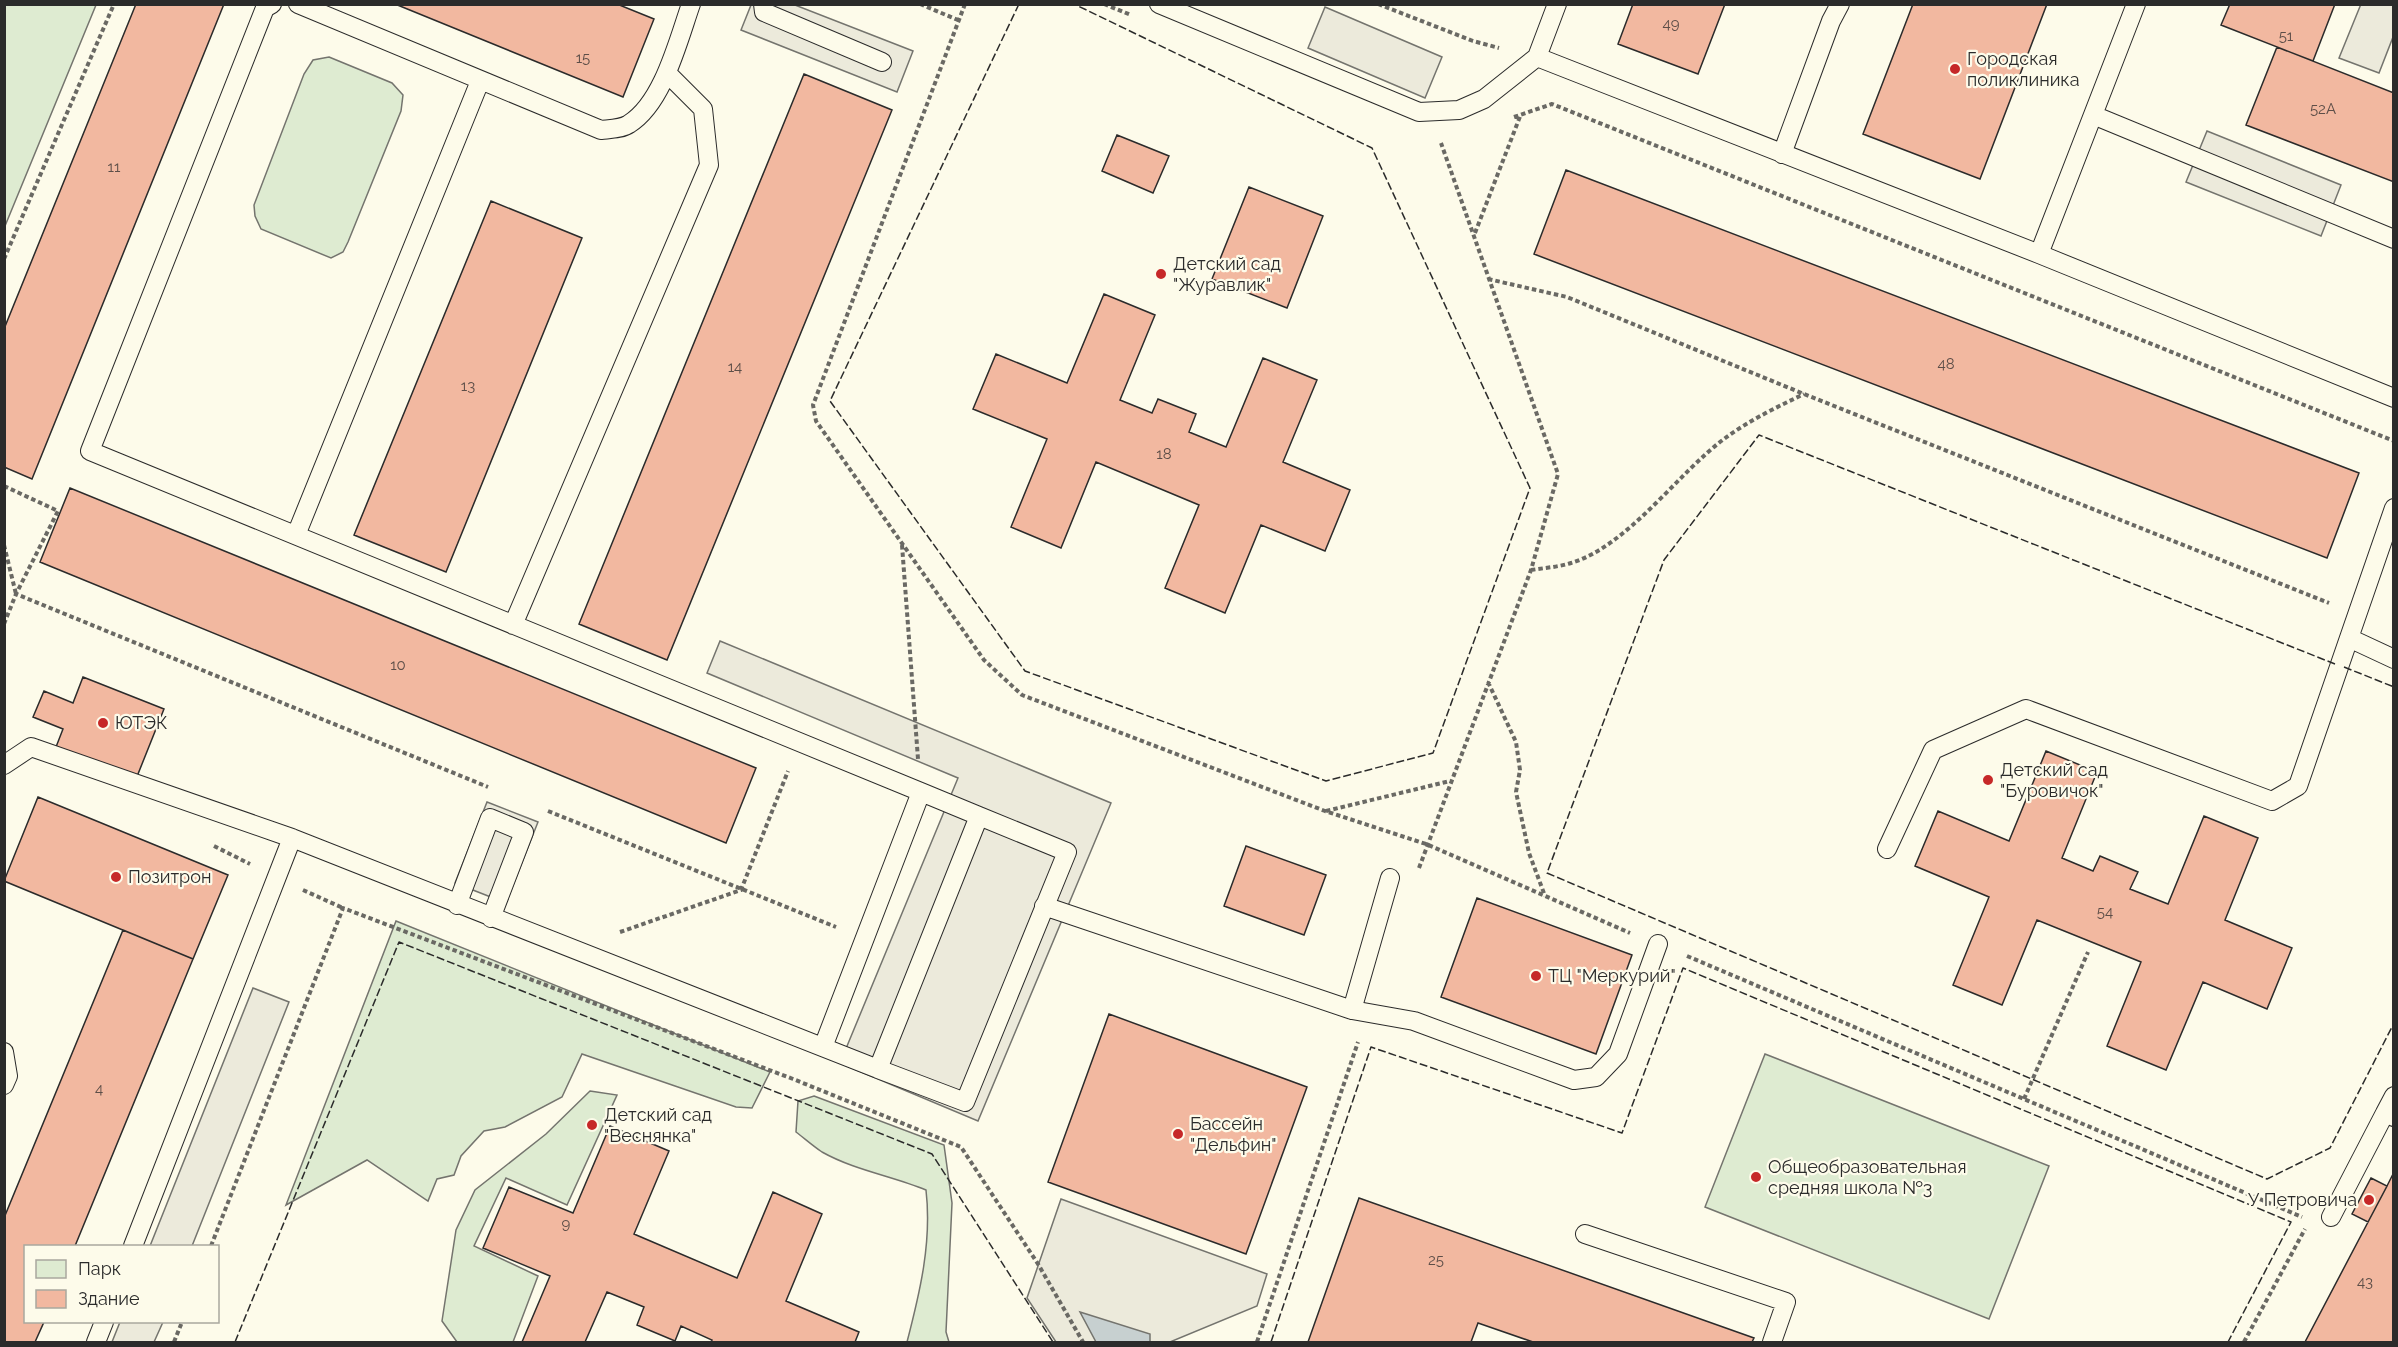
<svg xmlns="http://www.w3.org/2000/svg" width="2398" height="1347" font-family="Raleway,sans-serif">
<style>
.green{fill:#deebd1;stroke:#74746e;stroke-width:1.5}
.parking{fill:#eceadb;stroke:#74746e;stroke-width:1.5}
.water{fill:#c7d0d0;stroke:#74746e;stroke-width:1.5}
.building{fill:#f2b8a0;stroke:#2b2b2b;stroke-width:1.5}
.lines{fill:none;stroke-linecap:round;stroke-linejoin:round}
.lane-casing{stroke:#2b2b2b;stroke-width:20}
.path{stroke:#6a6964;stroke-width:4;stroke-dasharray:4.5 3;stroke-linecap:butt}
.lane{stroke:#fdfbea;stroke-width:18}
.fence{stroke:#2b2b2b;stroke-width:1.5;stroke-dasharray:8 3;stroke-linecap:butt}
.poi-dot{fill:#c62828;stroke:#fdfbea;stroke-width:2}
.labels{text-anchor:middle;stroke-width:4.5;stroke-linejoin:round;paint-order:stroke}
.number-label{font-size:15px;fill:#5d4e48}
.poi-label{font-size:18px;fill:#2b2b2b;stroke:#fdfbea;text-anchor:start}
</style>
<rect width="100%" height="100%" fill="#fdfbea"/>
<path class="green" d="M5 4 96 5 5 226 4 5Z
M329 57 392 83 403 95 401 111 348 242 343 252 331 258 261 229 255 216 254 205 304 74 313 60Z
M396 921 770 1072 752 1108 736 1107 582 1054 562 1097 505 1127 484 1131 461 1156 454 1175 437 1179 428 1201 367 1160 286 1205Z
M1765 1054 2049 1166 1989 1319 1705 1207Z
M590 1091 617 1095 567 1205 506 1178 474 1246 538 1276 513 1342H457L442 1321 456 1230 475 1190 546 1134Z
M814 1096 944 1145 952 1203 946 1332 949 1342H907C920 1292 932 1242 926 1190 892 1176 854 1170 822 1152 813 1146 804 1138 796 1132L798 1101Z"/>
<path class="parking" d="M2361 4 2393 5V37L2379 73 2339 58Z
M751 5H795L913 51 897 92 741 30Z
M1325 7 1442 57 1425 98 1308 48Z
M2207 131 2341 185 2321 236 2186 182Z
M720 641 1111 803 978 1121 840 1063 958 778 707 673Z
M487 802 538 822 506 903 455 883Z
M253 988 289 1002 192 1246H150Z
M1061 1199 1267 1274 1257 1306 1170 1342H1056L1027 1298Z
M120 1322H163L154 1342H112Z"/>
<path class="water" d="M1080 1312 1150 1334V1342H1096Z"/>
<path class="building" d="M136 4H224L32 479 4 467V329Z
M395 4H617L654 19 623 97Z
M1633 4H1725L1698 74 1618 44Z
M1913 4H2047L1980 179 1863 134Z
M2230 4H2335L2313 61 2221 25Z
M2277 47 2394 93V182L2246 125Z
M804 74 892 110 667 660 579 624Z
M1117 135 1169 156 1153 193 1102 171Z
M1566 170 2359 473 2327 558 1534 254Z
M1249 187 1323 216 1287 308 1212 279Z
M491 201 582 238 446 572 354 535Z
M1104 294 1155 315 1120 400 1152 413 1158 399 1196 414 1189 432 1226 447 1263 358 1317 380 1283 462 1350 490 1325 551 1261 525 1225 613 1165 588 1199 505 1096 462 1061 548 1011 527 1047 439 973 409 996 354 1067 383Z
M70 488 756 768 726 843 40 562Z
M83 677 164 709 136 779 56 747 63 729 33 717 44 691 73 703Z
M2046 751 2097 772 2062 858 2093 871 2100 856 2138 872 2130 889 2168 904 2204 816 2258 838 2225 920 2292 948 2267 1009 2203 982 2166 1070 2107 1046 2141 962 2037 920 2002 1005 1953 985 1989 897 1915 866 1938 811 2009 841Z
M38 797 228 875 193 959 4 881Z
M1246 846 1326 875 1304 935 1224 906Z
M1477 898 1632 955 1596 1054 1441 997Z
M123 930 193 959 75 1246H26V1322H44L35 1342H4V1218Z
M1109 1014 1307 1087 1246 1254 1048 1182Z
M610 1126 669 1151 634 1234 737 1278 773 1192 822 1214 786 1301 859 1332 855 1342H711L712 1340 681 1326 675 1341 637 1325 644 1307 607 1292 585 1342H522L550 1276 483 1248 509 1187 573 1213Z
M2394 1172V1342H2305L2387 1186Z
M2371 1178 2387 1186 2368 1222 2352 1214Z
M1359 1198 1754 1338 1752 1342H1533L1478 1323 1471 1342H1308Z"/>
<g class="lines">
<defs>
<path id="lane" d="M272 4 265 8 90 451 921 792 823 1047
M298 4 601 130C609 129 622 129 629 124 663 103 678 41 691 4
M763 4 764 12 882 62
M1159 4 1419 112 1459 110 1484 99 1537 57 1557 4
M1537 57 2039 254 2394 398
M2093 115 2394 239
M1782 154 1831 21 1840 4
M2039 254 2136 4
M2394 508 2349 638 2394 659
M296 535 480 81
M513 625 709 165 703 109 667 73
M4 765 31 747 292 838 878 1069 979 816 921 792
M1887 849 1933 750 2026 709 2272 801 2298 786 2349 638
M457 905 490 818 524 832 491 918
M1044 906 1352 1010 1390 878
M1352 1010 1414 1021 1574 1080 1596 1077 1618 1054 1658 944
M4 1052 8 1076 4 1085
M878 1069 965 1102 1067 852 979 816
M2385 1113 2394 1096
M2331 1217 2385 1113 2394 1117
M1585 1234 1786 1302 1772 1342
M133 1246 292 838
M96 1342 104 1322"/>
</defs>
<use href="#lane" class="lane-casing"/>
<path class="path" d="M920 4 958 20
M965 4 813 405 816 421 984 660 1022 695 1325 811 1426 844 1630 933
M1104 4 1131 15
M1378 4 1473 41 1499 48
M1514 117 1552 104 2394 441
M1475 233 1521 114
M4 259 114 4
M1488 279 1567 297 1804 394 2329 603
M4 486 58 511 16 594
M4 545 16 594
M902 545 918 759
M1531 570C1544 568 1558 567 1571 563 1628 546 1678 473 1724 439 1748 421 1777 407 1804 394
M4 624 16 594 488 787
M1488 682 1516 742 1520 770 1516 792 1529 853 1545 896
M548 811 836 927
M1326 811 1450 781
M214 846 250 864
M1419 868 1531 570 1558 474 1441 143
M303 890 343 908
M620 932 741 890 788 771
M1687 956 2302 1217
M2024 1099 2088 952
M211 1246 343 908 793 1079 961 1147 1038 1264 1083 1342
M174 1342 182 1322
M1257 1342 1358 1042
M2244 1342 2305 1229"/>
<use href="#lane" class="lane"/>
<path class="fence" d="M1019 4 830 401 1025 671 1326 781 1433 753 1530 488 1372 148 1074 4
M2335 664 1759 435 1664 560 1547 873 2267 1179 2330 1148 2394 1023
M2344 667 2394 687
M235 1342 399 942 932 1154 1053 1342
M1271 1342 1371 1047 1622 1133 1683 968 2291 1222 2228 1342"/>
</g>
<g class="poi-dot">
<circle cx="1955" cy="69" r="6"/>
<circle cx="1161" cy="274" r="6"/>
<circle cx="103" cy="723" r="6"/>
<circle cx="1988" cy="780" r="6"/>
<circle cx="116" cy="877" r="6"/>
<circle cx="1536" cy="976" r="6"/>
<circle cx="592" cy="1125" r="6"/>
<circle cx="1178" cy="1134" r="6"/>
<circle cx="1756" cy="1177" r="6"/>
<circle cx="2369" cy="1200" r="6"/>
</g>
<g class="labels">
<g class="number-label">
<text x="1671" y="29">49</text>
<text x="2286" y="41">51</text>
<text x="583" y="63">15</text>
<text x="2323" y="114">52А</text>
<text x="114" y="172">11</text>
<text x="1946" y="369">48</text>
<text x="735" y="372">14</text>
<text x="468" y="391">13</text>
<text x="1164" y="459">18</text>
<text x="398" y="670">10</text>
<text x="2105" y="917">54</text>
<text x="99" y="1094">4</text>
<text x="566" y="1229">9</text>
<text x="1436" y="1265">25</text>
<text x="2365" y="1287">43</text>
</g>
<g class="poi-label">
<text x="1967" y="65">Городская<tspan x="1967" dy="21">поликлиника</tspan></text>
<text x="1173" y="270">Детский сад<tspan x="1173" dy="21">"Журавлик"</tspan></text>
<text x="115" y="729">ЮТЭК</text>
<text x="2000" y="776">Детский сад<tspan x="2000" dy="21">"Буровичок"</tspan></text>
<text x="128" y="883">Позитрон</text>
<text x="1548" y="982">ТЦ "Меркурий"</text>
<text x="604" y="1121">Детский сад<tspan x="604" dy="21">"Веснянка"</tspan></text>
<text x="1190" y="1130">Бассейн<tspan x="1190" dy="21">"Дельфин"</tspan></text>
<text x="1768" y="1173">Общеобразовательная<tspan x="1768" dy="21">средняя школа №3</tspan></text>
<text x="2357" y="1206" text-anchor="end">У Петровича</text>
</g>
</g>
<rect width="2398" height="1347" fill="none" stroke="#2b2b2b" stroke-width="12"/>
<rect x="24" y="1245" width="195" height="78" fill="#fdfbea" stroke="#a9a89e" stroke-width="1.5"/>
<rect x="36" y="1260" width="30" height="18" fill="#deebd1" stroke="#a9a89e" stroke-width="1.5"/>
<text x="78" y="1275" font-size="18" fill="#2b2b2b">Парк</text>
<rect x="36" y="1290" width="30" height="18" fill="#f2b8a0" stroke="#a9a89e" stroke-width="1.5"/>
<text x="78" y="1305" font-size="18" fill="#2b2b2b">Здание</text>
</svg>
